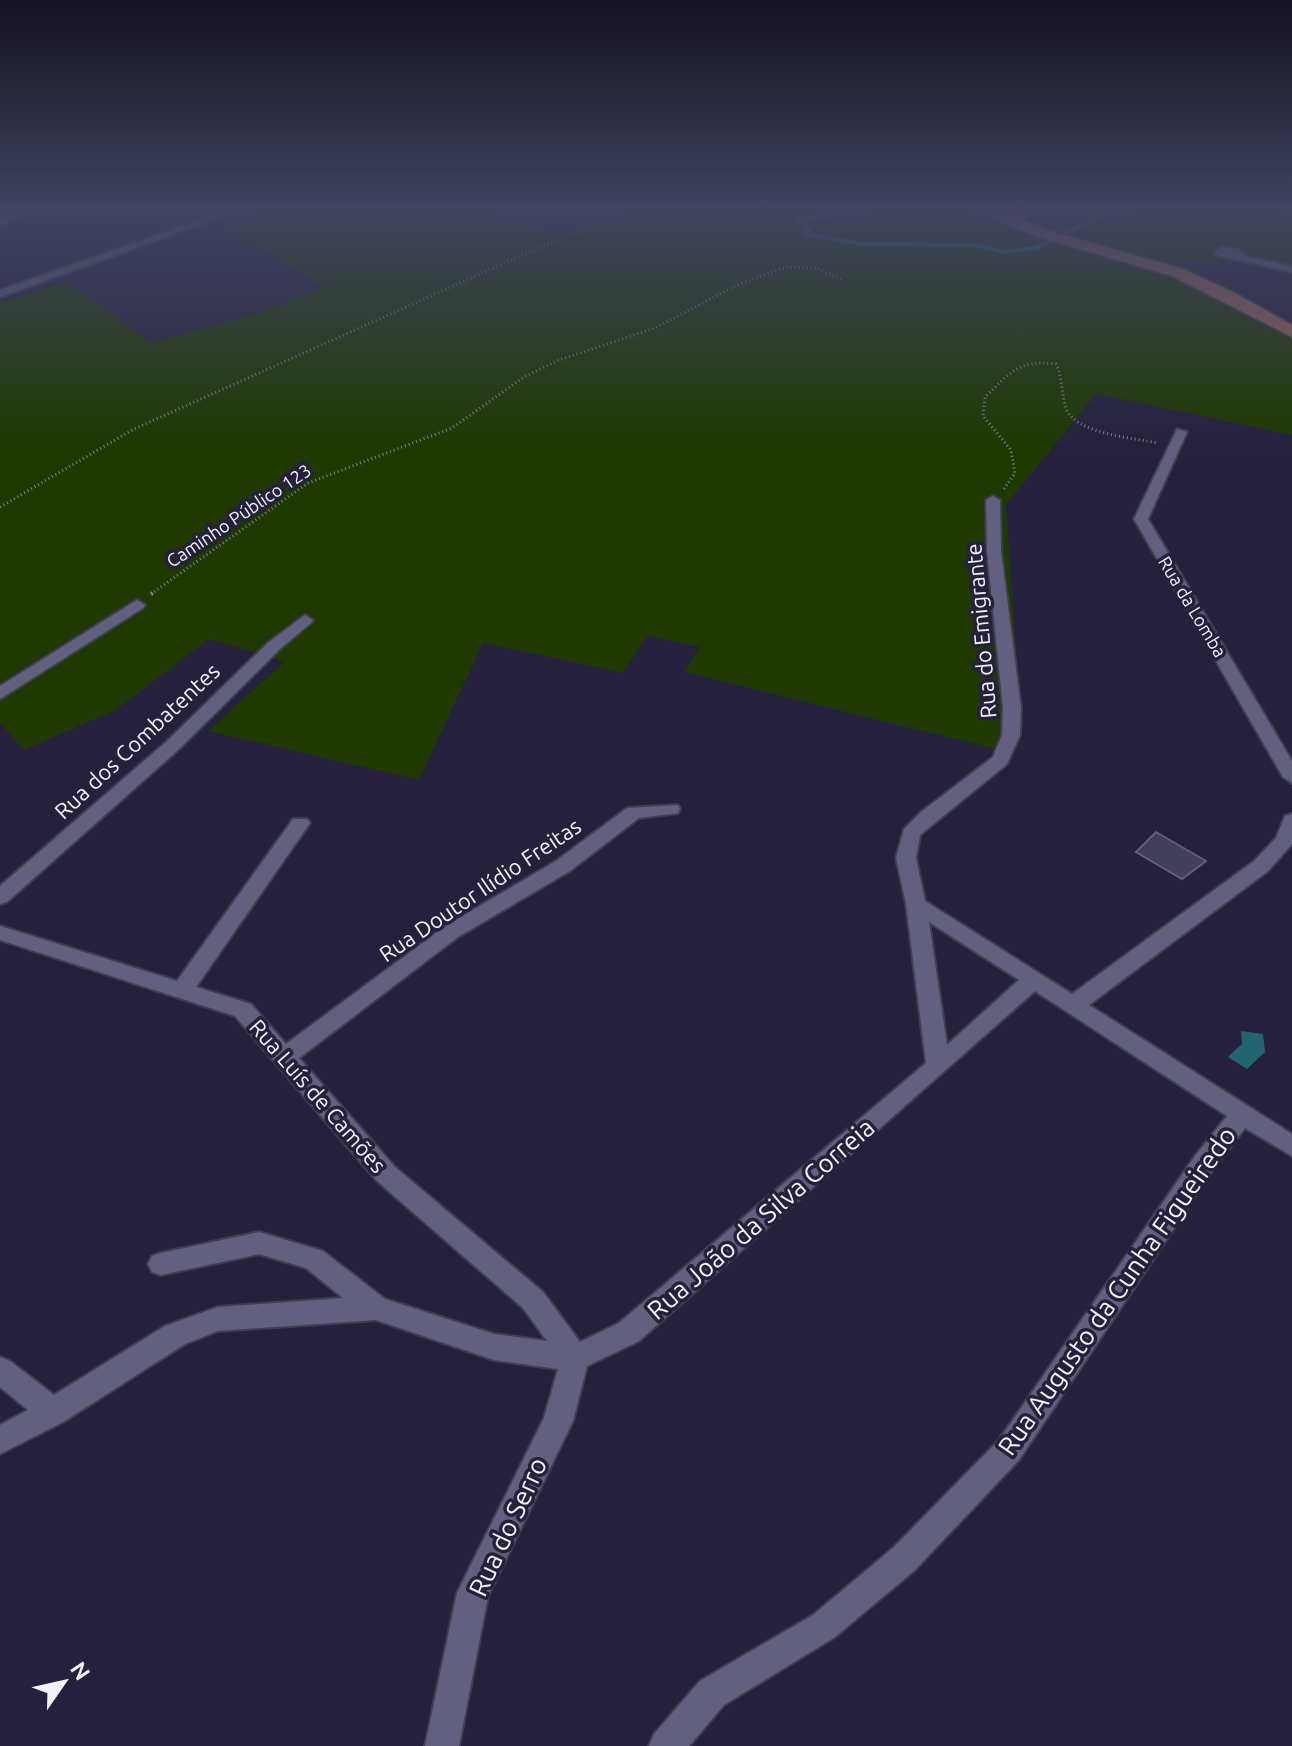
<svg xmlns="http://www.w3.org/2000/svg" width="1292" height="1746" font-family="Ubuntu,sans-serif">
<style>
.green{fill:#1f3900}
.water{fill:#216570}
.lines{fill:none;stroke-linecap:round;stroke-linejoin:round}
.stream{stroke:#216570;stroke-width:4}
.building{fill:#413f5c;stroke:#615e7d;stroke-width:2}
.street-casing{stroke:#403d53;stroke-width:4}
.primary-casing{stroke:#403d53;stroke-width:4}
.path-far1{stroke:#807d91;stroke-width:3;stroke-dasharray:1 3;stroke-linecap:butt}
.path{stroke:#807d91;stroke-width:4;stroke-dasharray:2 5;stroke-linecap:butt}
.street{fill:#62607f;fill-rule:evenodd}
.primary{fill:#996657;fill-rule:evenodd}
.labels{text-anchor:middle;stroke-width:7;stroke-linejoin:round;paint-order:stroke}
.far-street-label{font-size:18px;fill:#f2f1fc;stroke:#25213c}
.street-label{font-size:22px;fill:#f2f1fc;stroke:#25213c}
.near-street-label{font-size:26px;fill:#f2f1fc;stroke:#25213c}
</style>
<rect width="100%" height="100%" fill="#25213c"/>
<path class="green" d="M264 206H485L564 236 624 211 611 206H966C1024 245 1101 249 1166 272 1210 288 1251 316 1292 339V435L1096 394 1006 505 1020 707V730L1012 753 685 672 700 647 648 636 623 673 483 643 419 780 208 731 285 662 209 639 116 710 24 750 0 723V303L67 282 152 343 263 312 326 288 217 225Z
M1101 206H1292V266L1253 260 1213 264 1163 261 1049 230Z"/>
<path class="water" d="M1241 1031 1263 1034 1265 1052 1247 1069 1228 1057 1242 1044Z"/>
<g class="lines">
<path class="stream" d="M873 206 860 212 797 220 810 230 804 234 862 244 975 245 1005 252 1036 248 1110 212 1140 206
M1270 206 1292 209"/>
</g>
<path class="building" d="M1156 832 1206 861 1182 879 1136 852Z"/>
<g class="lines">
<defs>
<path id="street" d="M33 206H45L0 226V220Z
M239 206H252L0 297V290Z
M1040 206H1052L1010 224 1002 222Z
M1222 247 1238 249 1247 257 1292 266V272L1215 255V251Z
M1177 429 1187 432 1148 519 1292 761V783L1283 777 1134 519Z
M993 496 1000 500 1001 551 1021 708 1020 735 1007 764 920 835 916 858 925 901 1072 994 1254 861 1276 838 1285 816 1292 814V844L1268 871 1089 1005 1292 1134V1156L1245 1128 1213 1170 1019 1460 915 1570 835 1637 724 1705 689 1746H649L654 1734 700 1681 813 1615 893 1548 999 1440 1195 1156 1227 1116 1035 991 639 1341 587 1366 573 1421 488 1596 459 1746H425L457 1593 544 1418 558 1369 494 1360 376 1320 218 1331 185 1344 63 1422 0 1454V1425L28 1410 0 1387V1357L10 1361 54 1395 165 1326 218 1307 343 1298 306 1268 259 1254 161 1275 152 1272 148 1264 152 1256 161 1253 259 1232 323 1251 385 1299 494 1334 547 1341 523 1308 377 1181 235 1016 0 940V926L177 981 293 819H307L310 823 196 987 251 1004 286 1044 444 927 556 861 627 808 678 805 680 809 678 813 639 818 570 871 458 937 299 1058 395 1167 543 1292 580 1342 619 1323 926 1063 906 904 896 858 904 829 921 812 993 757 1002 735 1003 708 987 551 986 500ZM929 922 1019 980 947 1045Z
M137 600 145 605 143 608 0 699V686Z
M305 615 313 620 311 623 281 648 178 750 7 902 0 904V886L166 742 269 642Z"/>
<path id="primary" d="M972 206H990L1050 231 1183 269 1233 292 1292 325V337L1172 276 1039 237 995 220Z"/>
</defs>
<use href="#street" class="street-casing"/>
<use href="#primary" class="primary-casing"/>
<path class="path-far1" d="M1004 489 1015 473 1011 450 983 416 985 397C1010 373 1019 359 1056 364 1063 378 1061 393 1066 408 1075 434 1134 438 1158 443
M0 507 134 429 547 244 585 230
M151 594 308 483 452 428 524 377 559 360 655 328 735 286 787 267 817 268 842 280"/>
<path class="path" d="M151 594 154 592"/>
<use href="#street" class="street"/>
<use href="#primary" class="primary"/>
</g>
<linearGradient id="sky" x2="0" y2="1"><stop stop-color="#141221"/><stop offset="0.46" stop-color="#404361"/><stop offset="1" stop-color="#404361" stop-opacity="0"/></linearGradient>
<rect width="1292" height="450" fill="url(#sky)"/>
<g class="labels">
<g class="far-street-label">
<text transform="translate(239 516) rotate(-34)" y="6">Caminho Público 123</text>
<text transform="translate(1192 607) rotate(59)" y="6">Rua da Lomba</text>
</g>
<g class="street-label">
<text transform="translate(981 631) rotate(-95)" y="8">Rua do Emigrante</text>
<text transform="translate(137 741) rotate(-43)" y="8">Rua dos Combatentes</text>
<text transform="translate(480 890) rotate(-34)" y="8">Rua Doutor Ilídio Freitas</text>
<text transform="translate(318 1096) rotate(49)" y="8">Rua Luís de Camões</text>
</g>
<g class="near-street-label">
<text transform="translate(761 1219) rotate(-41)" y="9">Rua João da Silva Correia</text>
<text transform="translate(1117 1291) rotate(-55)" y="9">Rua Augusto da Cunha Figueiredo</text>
<text transform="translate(508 1527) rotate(-65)" y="9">Rua do Serro</text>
</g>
</g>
<g transform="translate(64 1682) rotate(56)" stroke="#25213c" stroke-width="6" paint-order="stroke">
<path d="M0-6L14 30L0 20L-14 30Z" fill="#f2f1fc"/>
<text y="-12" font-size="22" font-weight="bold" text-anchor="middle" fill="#f2f1fc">N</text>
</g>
</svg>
